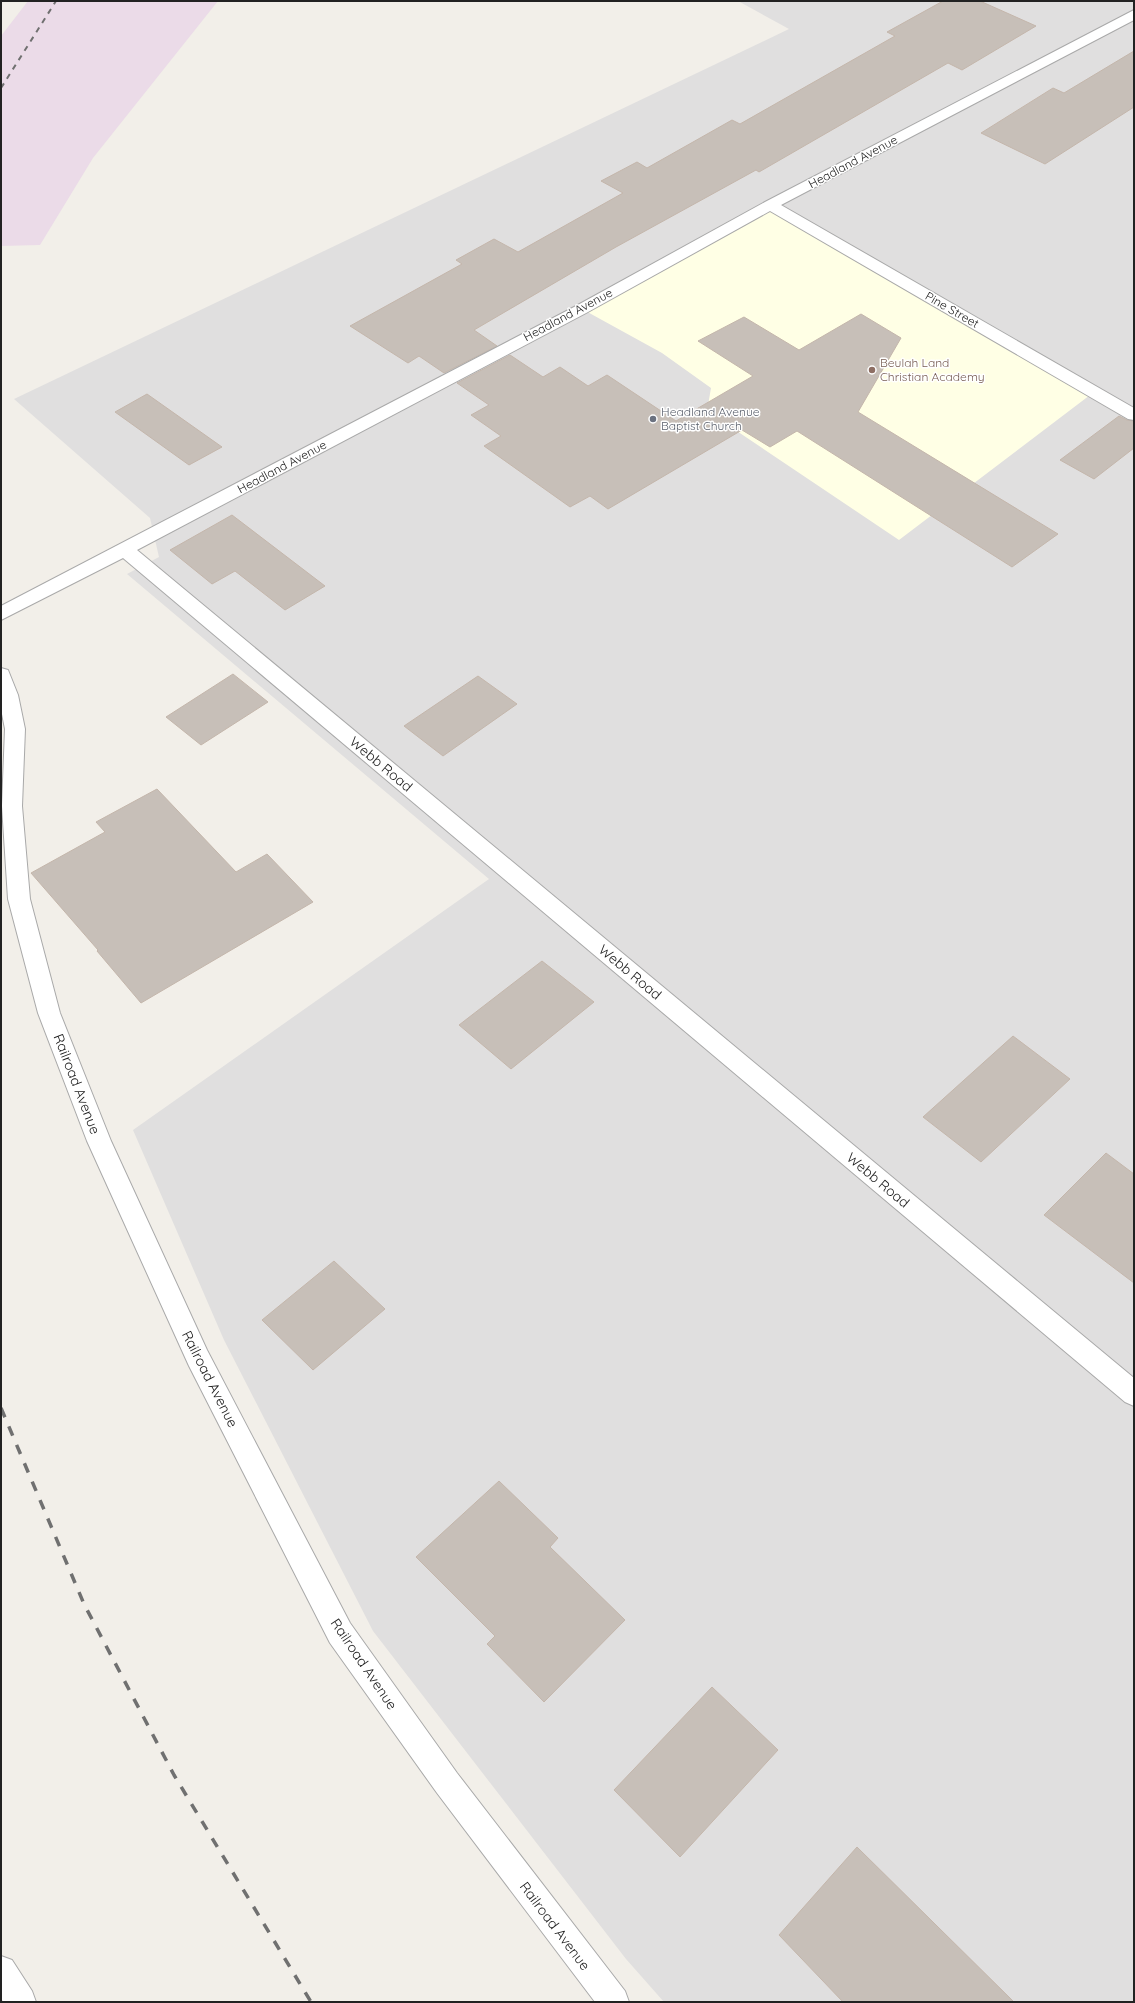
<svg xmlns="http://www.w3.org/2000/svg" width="1135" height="2003" font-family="Quicksand,sans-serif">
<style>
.residential{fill:#e0dfdf}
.industrial{fill:#ebdbe8}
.education{fill:#ffffe5}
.building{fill:#c7bfb8;stroke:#c4b6ab}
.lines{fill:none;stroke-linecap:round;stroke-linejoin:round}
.minor-casing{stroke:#a9a9a9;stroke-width:2}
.minor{fill:#fff;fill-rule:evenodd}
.rail-far1{stroke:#707070;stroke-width:2;stroke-dasharray:5.5 5.5;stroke-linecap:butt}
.rail{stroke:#707070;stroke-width:3.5;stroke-dasharray:10 10;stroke-linecap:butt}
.education-dot{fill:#8d6e63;stroke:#fff;stroke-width:1.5}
.worship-dot{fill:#6b7280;stroke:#fff;stroke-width:1.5}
.labels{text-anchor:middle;stroke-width:3;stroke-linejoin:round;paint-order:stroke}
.far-street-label{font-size:12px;fill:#222;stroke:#fff}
.far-education-label{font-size:12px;fill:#785e54;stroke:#fff;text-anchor:start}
.far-worship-label{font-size:12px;fill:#5b616d;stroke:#fff;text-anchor:start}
.street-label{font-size:14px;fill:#222;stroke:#fff}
</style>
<rect width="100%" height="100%" fill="#f2efe9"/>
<path class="residential" d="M738 1H1134V2002H664L626 1959 373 1631 224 1340 133 1130 489 879 127 574 159 557 150 518 14 399 789 29Z"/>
<path class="industrial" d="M28 1H218L93 158 40 245 1 246V36Z"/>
<path class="education" d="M770 205 1094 392 899 540 707 411 711 388 662 353 582 309Z"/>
<path class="building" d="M943 1H980L1036 26 962 70 948 63 759 172 756 170 616 247 474 330 497 346 444 373 419 356 408 363 350 326 462 264 456 260 494 239 518 252 623 193 601 181 637 162 647 168 732 120 740 124 895 36 887 32Z
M1134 51V107L1045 164 981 133 1053 88 1064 93Z
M861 314 901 338 858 412 1058 534 1012 567 797 431 770 447 742 430 608 509 590 496 570 507 484 446 501 436 471 415 489 405 457 383 510 355 543 377 560 367 588 386 607 375 676 421 753 376 698 341 744 317 799 350Z
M147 394 222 447 189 465 115 412Z
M1119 416 1127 420 1134 421V448L1094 479 1060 460Z
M232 515 325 586 285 610 235 571 212 584 170 550Z
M233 674 268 702 201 745 166 717Z
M478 676 517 704 443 756 404 726Z
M157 789 236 872 267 854 313 902 141 1003 97 951 98 950 31 873 105 832 96 822Z
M542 961 594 1002 511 1069 459 1025Z
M1013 1036 1070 1079 981 1162 923 1117Z
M1106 1153 1134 1174V1283L1044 1215Z
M334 1261 385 1309 313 1370 262 1320Z
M499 1481 558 1538 550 1547 625 1620 544 1702 487 1644 495 1636 416 1557Z
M712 1687 778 1750 680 1857 614 1790Z
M857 1847 1014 2002H843L779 1935Z"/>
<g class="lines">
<defs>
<path id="minor" d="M1134 10V20L781 205 1134 408V420L1128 419 770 211 588 312 137 550 1134 1378V1406L1125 1402 123 558 1 620V606L576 306 765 202Z
M1 668 8 670 18 695 25 729 22 806 30 899 60 1013 111 1141 207 1350 350 1623 457 1773 625 1991 629 2002H595L437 1793 330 1643 189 1366 87 1141 38 1013 8 899 2 806 5 729 1 709Z
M1 1956 12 1960 32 1991 36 2002H3L1 1998Z"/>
</defs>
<use href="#minor" class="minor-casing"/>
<use href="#minor" class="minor"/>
<path class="rail-far1" d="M1 88 56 1"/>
<path class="rail" d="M1 1408 84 1604 174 1775 311 2002"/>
</g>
<circle class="education-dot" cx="872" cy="370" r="4"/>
<circle class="worship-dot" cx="653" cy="419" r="4"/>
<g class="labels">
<g class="far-street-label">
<text transform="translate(853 162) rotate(-28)" y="4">Headland Avenue</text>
<text transform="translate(952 310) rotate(30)" y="4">Pine Street</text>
<text transform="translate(568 315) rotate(-28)" y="4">Headland Avenue</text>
<text transform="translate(282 467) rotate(-28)" y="4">Headland Avenue</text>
</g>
<g class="far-education-label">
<text x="880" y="367">Beulah Land<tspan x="880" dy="14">Christian Academy</tspan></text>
</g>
<g class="far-worship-label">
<text x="661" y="416">Headland Avenue<tspan x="661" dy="14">Baptist Church</tspan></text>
</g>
<g class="street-label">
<text transform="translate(381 764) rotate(40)" y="5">Webb Road</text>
<text transform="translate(630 972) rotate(40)" y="5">Webb Road</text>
<text transform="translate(77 1084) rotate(69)" y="5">Railroad Avenue</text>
<text transform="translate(878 1180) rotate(40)" y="5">Webb Road</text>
<text transform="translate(210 1379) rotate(63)" y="5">Railroad Avenue</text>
<text transform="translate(364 1664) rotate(56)" y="5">Railroad Avenue</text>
<text transform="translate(555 1926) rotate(53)" y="5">Railroad Avenue</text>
</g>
</g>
<rect width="1135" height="2003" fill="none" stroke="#222222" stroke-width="4"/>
</svg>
